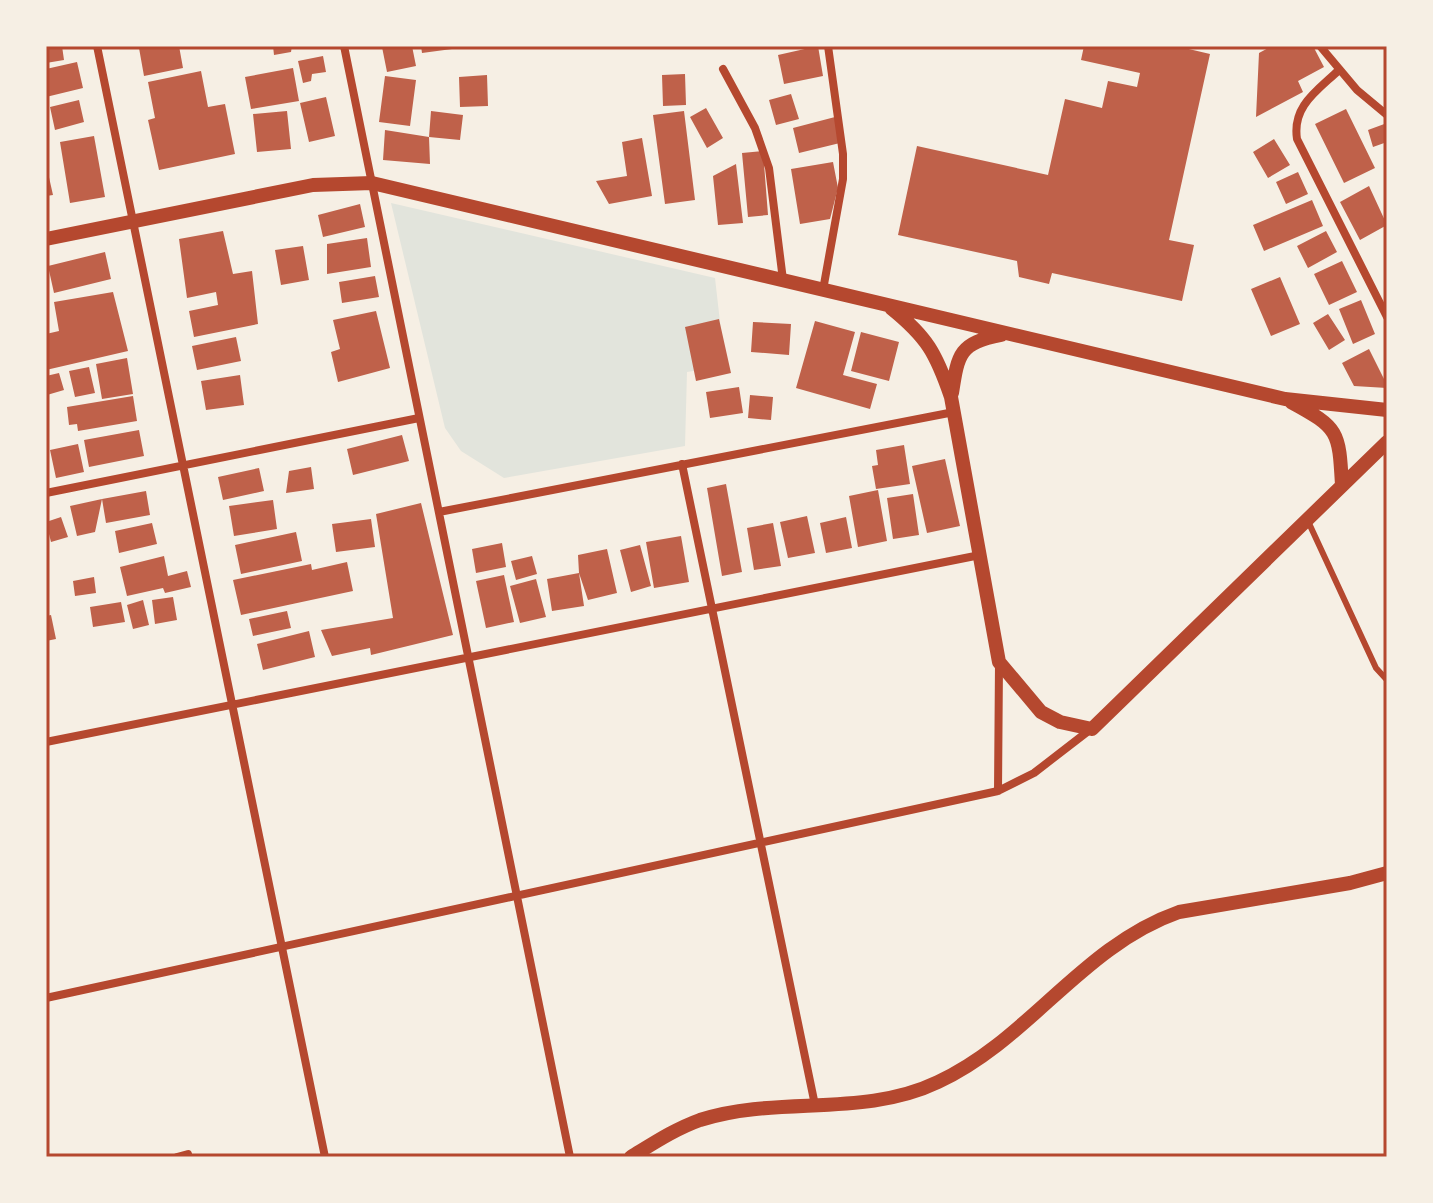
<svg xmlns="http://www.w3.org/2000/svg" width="1433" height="1203" font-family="'DM Sans',sans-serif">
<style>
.green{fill:#e2e4dc}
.building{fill:#bf614a}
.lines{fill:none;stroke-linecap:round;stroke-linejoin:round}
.service{stroke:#b5482f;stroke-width:6}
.minor{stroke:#b5482f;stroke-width:8}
.tertiary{stroke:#b5482f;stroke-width:14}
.neatline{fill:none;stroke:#b5482f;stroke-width:3}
</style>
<rect width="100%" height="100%" fill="#f6efe4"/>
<path class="green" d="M391 203 715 278 725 366 687 372 685 446 504 478 461 451 445 428Z"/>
<path class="building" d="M46 46H62L64 60 46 63Z
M150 46H179L183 68 144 76 139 48Z
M273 46H292L291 52 274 55Z
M386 46H412L416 66 387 72 382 47Z
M421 46H452V49L422 53Z
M818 46 823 76 784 84 778 55Z
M1084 46H1176L1210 54 1169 240 1194 245 1182 301 1052 273 1049 284 1019 277 1017 261 898 235 917 146 1048 175 1065 99 1102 108 1108 81 1137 87 1140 73 1081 60Z
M1272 46H1313L1324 67 1298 81 1303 92 1256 117 1259 53Z
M323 56 326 72 312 74 311 81 303 83 298 61Z
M77 62 83 88 46 97V69Z
M293 68 299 101 251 109 245 77Z
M201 71 208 107 225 104 235 154 159 170 148 120 155 118 148 82Z
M685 74 686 105 663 106 662 75Z
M487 75 488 106 460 107 459 77Z
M385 76 416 80 410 126 379 122Z
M791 94 799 119 776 125 769 100Z
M326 97 335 136 309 142 300 103Z
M79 100 84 122 55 130 50 107Z
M706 108 723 138 707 148 690 117Z
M1346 109 1375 168 1344 183 1315 124Z
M287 111 291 149 257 152 253 114Z
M431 111 463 115 460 140 429 137 430 164 383 160 385 130 429 137Z
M684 111 695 200 665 204 653 115Z
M835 117 840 143 799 153 793 128Z
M1387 123V142L1373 147 1368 130Z
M94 136 105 197 70 203 60 142Z
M642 138 652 196 609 204 596 181 627 176 622 142Z
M1274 139 1290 165 1268 178 1253 152Z
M763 151 768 215 748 217 742 153Z
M833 162 838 188 830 219 800 224 791 169Z
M46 164 53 195 46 196Z
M736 164 743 223 718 225 713 176Z
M1298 172 1308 194 1286 204 1276 182Z
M1369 186 1387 225 1360 240 1340 202Z
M1312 200 1323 226 1264 251 1253 225Z
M360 204 365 227 323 237 318 215Z
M223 231 233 274 252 271 258 324 194 337 189 311 218 305 216 292 187 298 179 239Z
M1326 231 1337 252 1308 268 1297 246Z
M367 238 371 267 327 274V244Z
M303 246 309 280 281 285 275 250Z
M105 252 111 279 54 293 48 266Z
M1342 261 1357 292 1329 305 1314 274Z
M375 276 379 297 342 303 339 282Z
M1280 277 1300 324 1271 336 1251 289Z
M113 292 128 351 46 370V334L59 331 54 302Z
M1361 300 1375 334 1353 344 1339 309Z
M376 311 390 368 338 382 331 352 340 349 333 320Z
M1328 314 1345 340 1329 350 1313 323Z
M719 319 731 373 696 381 685 327Z
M815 321 855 332 843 375 877 384 870 409 796 388Z
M753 322 791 324 789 355 751 352Z
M861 332 899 342 889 381 851 371Z
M236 337 241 361 197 370 192 346Z
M1369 349 1387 385V388L1354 386 1342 363Z
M127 358 133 394 102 399 96 364Z
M89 367 95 393 75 397 69 371Z
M59 373 64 390 47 395 46 376Z
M240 375 244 405 206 410 201 381Z
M739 387 743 413 710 418 706 392Z
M750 395 773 397 771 420 748 418Z
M133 396 137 421 78 431 77 424 69 425 67 407Z
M139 430 144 456 89 467 84 440Z
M402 435 409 461 353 475 347 449Z
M78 444 84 472 56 478 50 450Z
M904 445 910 484 876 489 872 466 878 465 876 450Z
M945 459 960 526 927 533 912 466Z
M311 467 314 489 286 493 289 471Z
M259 468 264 491 223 500 218 477Z
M726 484 742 572 722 576 707 488Z
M878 490 887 541 858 547 849 496Z
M146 491 150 515 106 523 102 499Z
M913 494 919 535 893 539 887 498Z
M102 499 95 532 77 536 70 506Z
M273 500 277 529 234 536 229 506Z
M421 503 453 635 371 655 370 648 332 656 321 630 393 618 376 514Z
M807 516 815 553 788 558 780 522Z
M61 517 68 537 51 542 46 522Z
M846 517 852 548 826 553 820 523Z
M371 519 375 547 336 552 332 524Z
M152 523 157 544 119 553 115 531Z
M773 523 781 566 754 570 747 528Z
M296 532 302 561 241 574 235 545Z
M681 536 689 582 654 588 646 542Z
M502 543 506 567 476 573 472 549Z
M640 545 651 586 631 592 620 550Z
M607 549 617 593 588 600 579 573 584 606 552 611 547 579 579 573 578 555Z
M164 556 168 576 187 571 191 587 165 593 163 588 127 596 120 567Z
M532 556 537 574 516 580 511 561Z
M347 562 353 591 241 615 233 580 311 564 312 570Z
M504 575 514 622 486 628 476 581Z
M94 577 96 593 75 596 73 581Z
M536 579 546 617 520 623 510 586Z
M173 597 177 620 155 624 152 600Z
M143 600 149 625 133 629 127 605Z
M121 602 125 622 93 627 90 607Z
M287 611 291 628 253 636 249 619Z
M51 615 56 639 46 641V616Z
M309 631 315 657 263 670 257 644Z"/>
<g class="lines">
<path class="service" d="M1307 519 1376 668 1387 680"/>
<path class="minor" d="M97 46 325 1157
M344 46 570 1157
M1320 46 1357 90 1387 115
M723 69 755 128 769 168 783 280
M1339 70C1317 91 1292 106 1297 139L1387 317
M823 290 843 179V154L828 46
M682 464 815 1105
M46 493 419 418
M439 512 954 412
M46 742 980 555
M998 791 999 664
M46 998 998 791 1034 773 1091 729
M177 1157 188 1154"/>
<path class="tertiary" d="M46 239 313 185 372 183 1285 399 1387 410
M891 308C927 337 936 353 951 397L999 662 1041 712 1060 722 1092 729 1387 442
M952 393C958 353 960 343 1001 335
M1291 402C1339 428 1339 431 1342 485
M631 1157C654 1143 675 1129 700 1120 778 1095 863 1118 938 1082 1029 1040 1082 946 1179 912L1350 883 1387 873"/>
</g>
<rect width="1433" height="1203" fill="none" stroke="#f6efe4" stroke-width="96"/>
<rect x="48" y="48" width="1337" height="1107" class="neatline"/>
</svg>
